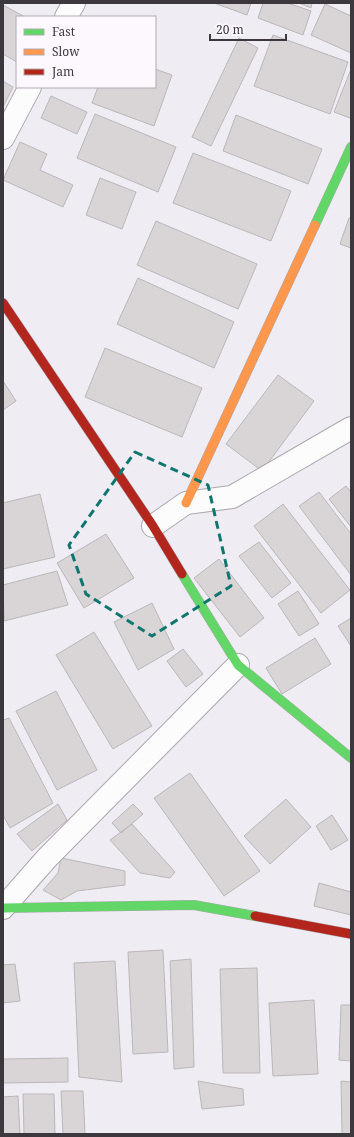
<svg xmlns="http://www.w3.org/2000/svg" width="354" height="1137" font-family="'Noto Serif',serif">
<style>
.building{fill:#d9d5d6;stroke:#bbb7b8}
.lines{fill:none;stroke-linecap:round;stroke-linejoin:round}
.street-casing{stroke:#aba8ae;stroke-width:24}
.fast-casing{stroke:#aba8ae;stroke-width:10}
.slow-casing{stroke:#aba8ae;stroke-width:10}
.jam-casing{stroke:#aba8ae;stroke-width:10}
.street{stroke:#fdfcfd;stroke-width:22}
.fast{stroke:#63d668;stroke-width:9}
.slow{stroke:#ff974d;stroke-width:9}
.jam{stroke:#b3261e;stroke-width:9}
.marked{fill:none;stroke:#0f766e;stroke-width:3;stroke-dasharray:8 5;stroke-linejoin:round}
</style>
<rect width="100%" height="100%" fill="#f0ecf4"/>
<path class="building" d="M214 3H251L247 15Z
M263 3H288L311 11 303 35 258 18Z
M299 3H312L311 8Z
M325 4 351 16V53L311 35Z
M3 5 25 17H17V62L3 54Z
M273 35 348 62 330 114 254 86Z
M239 38 258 48 211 146 192 137Z
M155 69 172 75 154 126 92 103 98 87H155Z
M351 69V116L350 118 334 112Z
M3 81 13 87 3 107Z
M51 96 87 112 77 134 41 118Z
M95 114 176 147 158 192 77 158Z
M236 115 322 149 308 184 223 151Z
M20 142 47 154 40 170 73 185 63 207 3 180Z
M193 153 291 191 271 241 173 203Z
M100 178 136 192 122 229 86 215Z
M349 218H351V248L340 244Z
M156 221 257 264 238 309 137 265Z
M138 278 234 322 214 368 117 324Z
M105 348 202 388 182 437 85 397Z
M278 375 314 401 262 471 226 444Z
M3 381 16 401 3 410Z
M346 486 351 492V527L329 499Z
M319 492 351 534V575L299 506Z
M40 494 55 557 3 569V503Z
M283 504 350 590 321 613 254 526Z
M106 534 134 578 84 608 57 563Z
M259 542 291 583 272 598 239 556Z
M219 559 264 618 240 637 194 578Z
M57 571 68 605 4 621 3 585Z
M298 591 319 624 299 636 278 604Z
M152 603 174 649 138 670 114 622Z
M351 618V646L338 626Z
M94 632 152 726 113 749 56 655Z
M315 638 331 664 282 694 266 668Z
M183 649 203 674 186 687 167 661Z
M56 691 97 770 57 790 16 711Z
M9 718 53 803 10 828 3 815V720Z
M190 773 260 871 224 896 154 798Z
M286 799 311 827 270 864 244 836Z
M58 804 67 820 32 851 17 834Z
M133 804 143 814 121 833 112 823Z
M332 815 348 840 331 850 316 826Z
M132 824 175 872 170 878 140 873 110 840Z
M61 858 125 871V885L77 891 61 900 43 890 58 873Z
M319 883 351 892V915L314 906Z
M163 950 168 1052 133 1054 128 952Z
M191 959 194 1067 174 1069 170 961Z
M115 961 122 1082 79 1077 74 963Z
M15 964 20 1001 3 1003V965Z
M257 968 260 1073H223L220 969Z
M314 1000 318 1074 273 1076 269 1003Z
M341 1005H351V1061L339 1060Z
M68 1058V1082L3 1083V1059Z
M198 1081 243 1089 244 1105 202 1109Z
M341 1081 351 1082V1134H342Z
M61 1091H83L85 1134H63Z
M23 1094H54L55 1134H24Z
M18 1096 20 1134H3V1097Z"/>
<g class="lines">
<defs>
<path id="street" d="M66 17 74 3
M3 138 30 87
M153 526 186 503 232 497 351 428
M3 908 47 858 238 665"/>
<path id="fast" d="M315 225 351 147
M182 574 238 665 351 758
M4 908 194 905 255 916"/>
<path id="slow" d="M186 503 315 225"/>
<path id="jam" d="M3 303 153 526 182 574
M255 916 351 934"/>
</defs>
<use href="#street" class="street-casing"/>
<use href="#fast" class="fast-casing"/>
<use href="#slow" class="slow-casing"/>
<use href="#jam" class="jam-casing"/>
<use href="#street" class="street"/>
<use href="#fast" class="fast"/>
<use href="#slow" class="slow"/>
<use href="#jam" class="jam"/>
</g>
<path class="marked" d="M135 452 208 485 231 586 152 636 86 594 69 545Z"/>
<rect width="354" height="1137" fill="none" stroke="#3c383e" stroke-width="8"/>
<rect x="16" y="16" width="140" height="72" fill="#fcf8fe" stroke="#afabb1"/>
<rect x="24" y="29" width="20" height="6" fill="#63d668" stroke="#afabb1"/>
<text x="52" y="36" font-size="12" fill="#3c383e">Fast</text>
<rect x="24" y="49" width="20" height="6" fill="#ff974d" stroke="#afabb1"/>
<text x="52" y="56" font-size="12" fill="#3c383e">Slow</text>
<rect x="24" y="69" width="20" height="6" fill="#b3261e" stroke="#afabb1"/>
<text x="52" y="76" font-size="12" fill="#3c383e">Jam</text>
<path d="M210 34v6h76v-6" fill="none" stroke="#3c383e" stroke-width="2"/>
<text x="216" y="34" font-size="12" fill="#3c383e" stroke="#fcf8fe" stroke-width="3" paint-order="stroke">20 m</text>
</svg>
